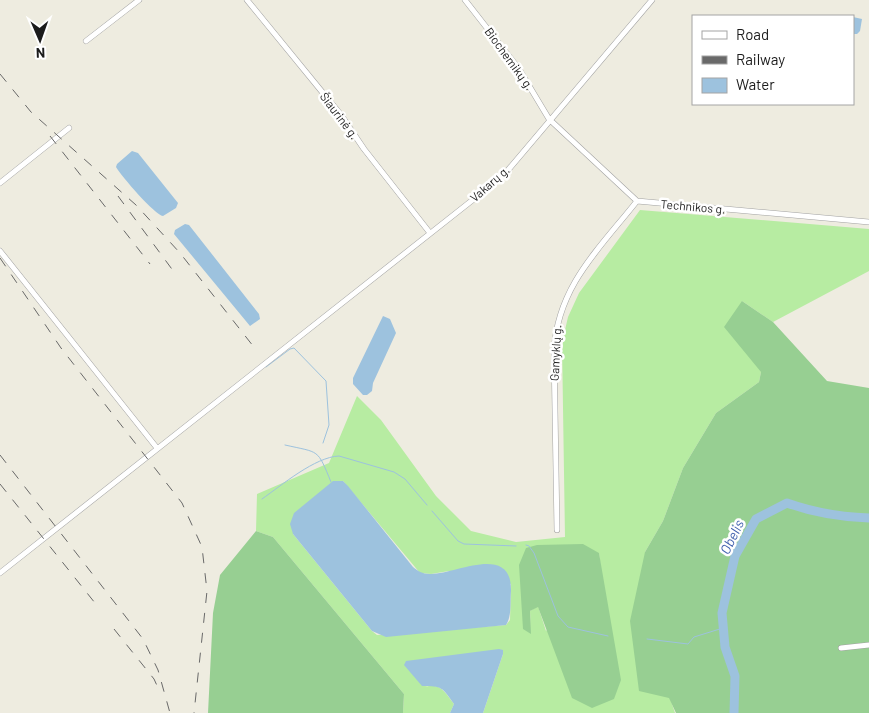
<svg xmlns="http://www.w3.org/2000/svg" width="869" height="713" font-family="Barlow,sans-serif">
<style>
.grass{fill:#b7eca2;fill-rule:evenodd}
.forest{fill:#97cf92}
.water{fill:#9dc2de}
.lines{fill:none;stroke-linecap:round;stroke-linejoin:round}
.stream{stroke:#9dc2de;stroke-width:1}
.river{stroke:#9dc2de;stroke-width:9}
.minor-casing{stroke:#a2a2a2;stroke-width:6}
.minor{stroke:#fff;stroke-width:5}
.rail{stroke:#696969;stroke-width:1;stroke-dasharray:10 10;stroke-linecap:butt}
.labels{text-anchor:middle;stroke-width:5;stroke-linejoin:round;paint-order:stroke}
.street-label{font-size:12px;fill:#1b1b1b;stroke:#fff}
.water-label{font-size:14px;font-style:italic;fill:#4463af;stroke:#fff}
</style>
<rect width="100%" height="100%" fill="#eeece0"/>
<path class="grass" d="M640 210 869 229V271L773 322 742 301 761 372 759 382 716 413 683 468 663 521 645 552 670 698 675 713H483L503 654 425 687C440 682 445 692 454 704L450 713H403L404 694 273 537 256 531 257 494 329 463 357 396 381 420 436 496 471 531 516 542 565 537 562 343 568 317 579 293ZM343 481 420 573 431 574 449 571 511 584 510 620 506 625 377 635 372 631 293 534ZM526 548 599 553 601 570 546 631 538 606 530 611 531 634Z"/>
<path class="forest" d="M742 301 773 322 827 381 869 388V713H676L669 698 639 691 630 621 645 552 663 521 683 468 716 413 759 382 761 372 724 327Z
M256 531 273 537 404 694 403 713H208L213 613 220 575Z
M583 544 599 553 621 680 614 699 592 708 572 698 538 607 530 611 531 634 523 629 519 565 526 548 537 545Z"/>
<path class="water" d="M853 17 862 19 860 31 857 34H853Z
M132 151 138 153 178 203 176 208 163 216C155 215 122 177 116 167L117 164Z
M185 224 189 225 259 314 260 319 250 326 174 234 175 230Z
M383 316 390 319 396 333 373 383 372 391 367 395H363L353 384V378Z
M333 481H343L348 486 413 567C418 571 422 574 430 574 454 575 512 542 511 591 510 602 512 616 506 625L386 637 372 631 293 534 290 524 294 513Z
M499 649 503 650V654L483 713H450L454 704C442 687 442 686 422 686L404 665 406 661Z"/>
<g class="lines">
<path class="stream" d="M266 367 290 349 294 348 326 381 329 425 323 443
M285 445C320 453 317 448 331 482
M262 499C282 485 315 457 339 456L394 472 405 479 427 505
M432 511 458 541 464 544 516 546
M526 545 529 546 534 553 558 616 568 627 608 636
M647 639 688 644 694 637 723 628"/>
<path class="river" d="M734 713 735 676 725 647 722 613 735 556 756 519 787 503C815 513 840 517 869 518"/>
<defs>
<path id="minor" d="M247 0 341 115 364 149 430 233
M465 0 519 69 549 119 637 201 869 222
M86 41 139 0
M0 183 69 128
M0 251 157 448
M557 530 554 350C558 286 599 249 637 201
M0 573 503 176 652 0
M841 648 869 645"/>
</defs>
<use href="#minor" class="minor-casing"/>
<use href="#minor" class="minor"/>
<path class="rail" d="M0 74 31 112 136 205 180 253 257 351
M50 136 150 264
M118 196 177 276
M0 258 61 348 182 503 202 547 207 591 194 713
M0 455 143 639 158 670 170 713
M0 484 95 603
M114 629 154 679 159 690"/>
</g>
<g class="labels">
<g class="street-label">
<text transform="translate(509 59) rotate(54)" y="4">Biochemikų g.</text>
<text transform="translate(339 116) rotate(53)" y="4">Šiaurinė g.</text>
<text transform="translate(490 184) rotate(-41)" y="4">Vakarų g.</text>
<text transform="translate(693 207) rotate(5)" y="4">Technikos g.</text>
<text transform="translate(556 353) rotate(-87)" y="4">Gamyklų g.</text>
</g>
<g class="water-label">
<text transform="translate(732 537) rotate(-64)" y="5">Obelis</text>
</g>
</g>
<rect x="692" y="15" width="162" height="90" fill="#ffffff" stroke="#a4a4a4"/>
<rect x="702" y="31" width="25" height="8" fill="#ffffff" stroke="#a4a4a4"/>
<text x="736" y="40" font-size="15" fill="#1b1b1b">Road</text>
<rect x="702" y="56" width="25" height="8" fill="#696969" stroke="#a4a4a4"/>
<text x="736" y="65" font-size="15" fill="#1b1b1b">Railway</text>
<rect x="702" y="78" width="25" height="15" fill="#9dc2de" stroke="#a4a4a4"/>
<text x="736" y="90" font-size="15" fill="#1b1b1b">Water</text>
<g transform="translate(40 40) rotate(178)" stroke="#ffffff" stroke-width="4" paint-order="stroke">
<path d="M0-4L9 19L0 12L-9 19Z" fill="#1b1b1b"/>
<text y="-8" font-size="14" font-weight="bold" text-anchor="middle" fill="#1b1b1b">N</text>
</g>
</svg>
